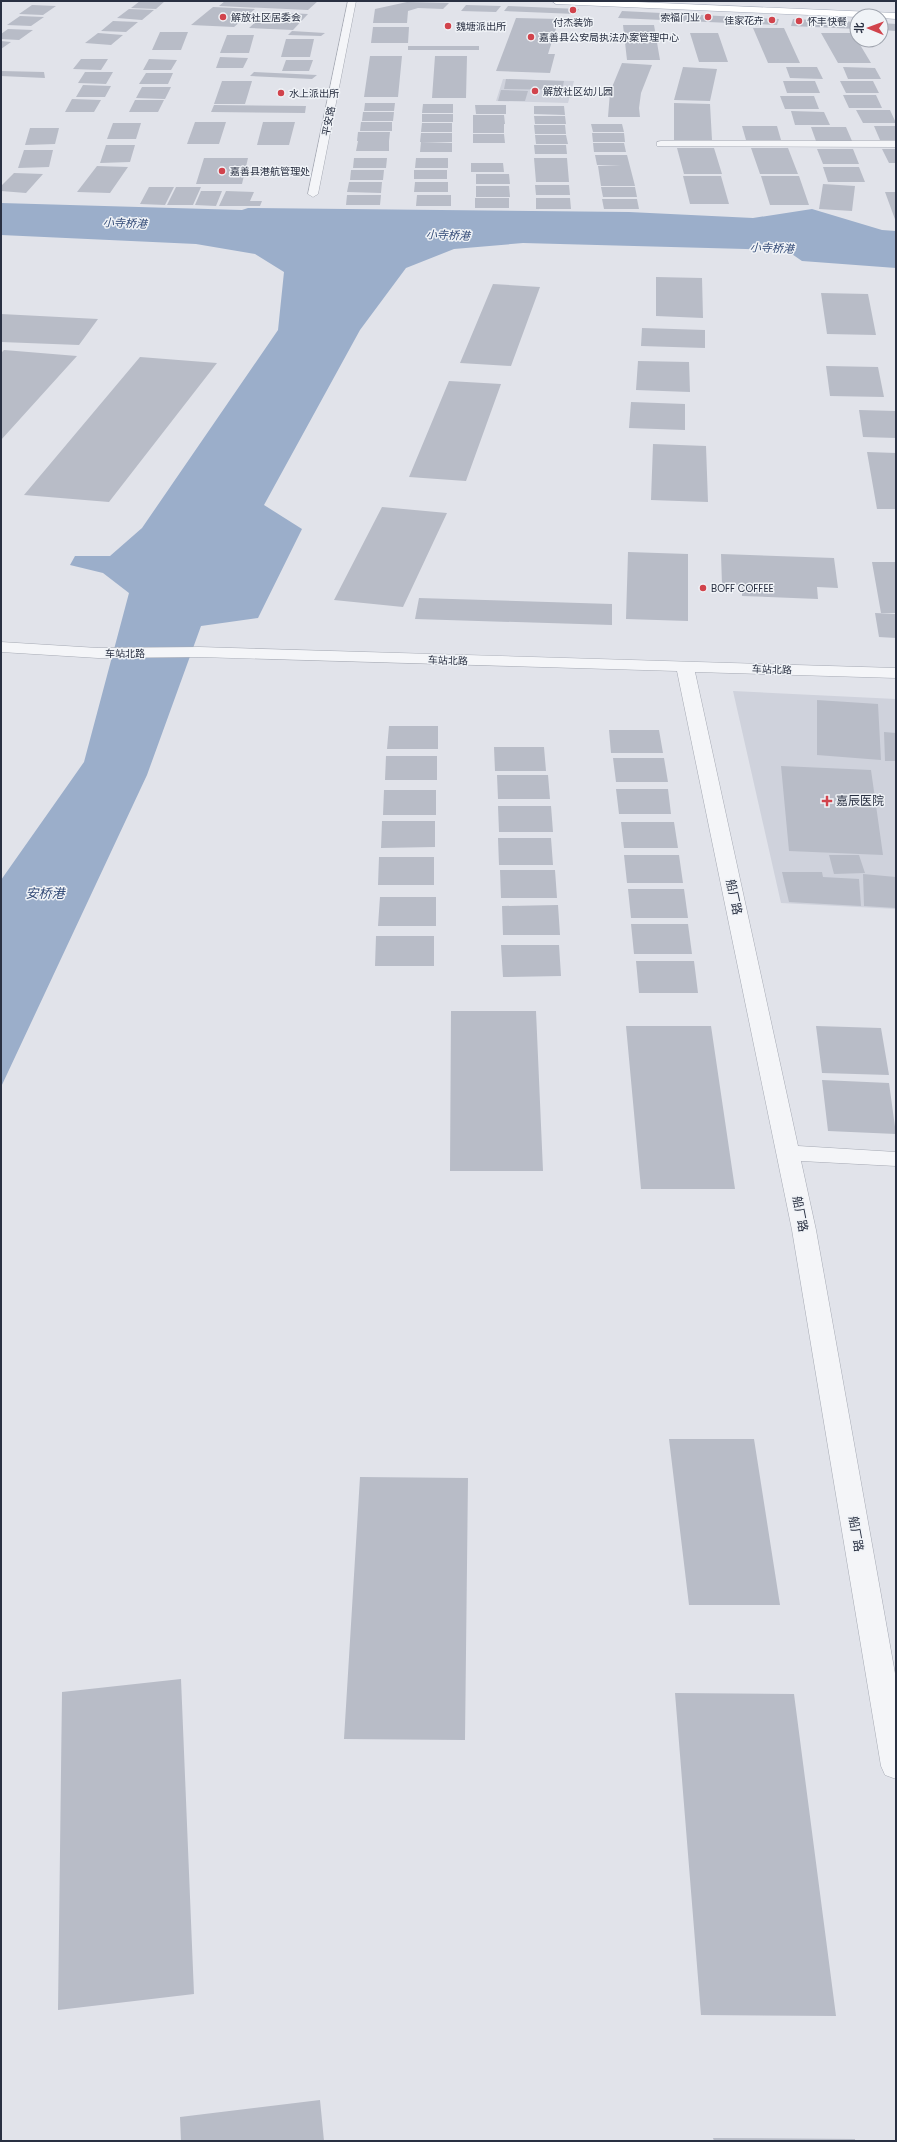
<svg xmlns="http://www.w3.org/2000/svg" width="897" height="2142" font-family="Poppins,'Noto Sans SC',sans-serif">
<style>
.built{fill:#cfd2dc}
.water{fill:#9baeca}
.building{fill:#b8bcc7}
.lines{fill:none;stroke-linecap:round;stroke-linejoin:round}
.minor-casing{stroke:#a6aab4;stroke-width:1}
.major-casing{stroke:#a0a7b6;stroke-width:1}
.minor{fill:#f4f5f8;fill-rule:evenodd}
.major{fill:#fff;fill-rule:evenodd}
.poi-dot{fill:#d1434c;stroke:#f0f3f7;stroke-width:1.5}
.labels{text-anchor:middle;stroke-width:3;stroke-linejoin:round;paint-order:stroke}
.far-poi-label{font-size:10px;fill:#293042;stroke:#f0f3f7;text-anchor:start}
.far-street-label{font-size:10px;fill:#293042;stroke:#f0f3f7}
.far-water-label{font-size:11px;font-style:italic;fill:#324a77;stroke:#f0f3f7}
.poi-label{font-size:12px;fill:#293042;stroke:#f0f3f7;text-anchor:start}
.street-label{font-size:12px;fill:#293042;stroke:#f0f3f7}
.water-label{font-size:13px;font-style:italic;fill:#324a77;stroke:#f0f3f7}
</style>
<rect width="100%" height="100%" fill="#e1e3ea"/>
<path class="built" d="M503 79 574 81 568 103 496 101Z
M733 691 896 699V909L781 903Z"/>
<path class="water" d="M1 203 242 210 248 208 629 212 753 218 812 209 882 230 896 231V268L802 261 786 250 523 243 454 249 406 268 360 330 264 505 302 529 258 618 201 626 147 775 1 1087V880L84 762 129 593 103 573 70 565 75 556H110L142 528 278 330 284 272 255 254 196 244 1 235Z"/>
<path class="building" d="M140 1H165L156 9 131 8Z
M225 1H318L308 10 219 6Z
M407 2 449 3 443 9 418 8 408 11 407 23H373L375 9Z
M32 5 56 6 43 15 19 14Z
M466 5 501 6 496 12 461 11Z
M508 6 579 9 576 14 504 11Z
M213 7 255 9 234 27 191 25Z
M129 9 154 10 142 20 117 18Z
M622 11 779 19 777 25 618 18Z
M266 12 308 14 293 30 249 28Z
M20 16 44 17 31 26 7 25Z
M516 18 559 19 548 54H555L550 73 496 71Z
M793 19 857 22V29L791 26Z
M113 21 138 22 126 32 101 31Z
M881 23 896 24V31L881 30Z
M623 25H654L660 60H627Z
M373 27H409L408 43H371Z
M753 28H784L800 63H768Z
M8 29 33 30 19 40 1 39V34Z
M292 31 325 33 321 36 288 35Z
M160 32H188L181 50H152Z
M98 33 123 35 111 45 85 43Z
M690 33H718L728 62H699Z
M821 33H853L871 63H838Z
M227 35H254L249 53H220Z
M286 39H314L310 57H281Z
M1 41 11 42 1 49Z
M408 46H479V50H408Z
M370 56H402L398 97H364Z
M435 56H467L466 98H432Z
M220 57 248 58 243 68H216Z
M81 59H108L101 70 73 69Z
M149 59 177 60 171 70H143Z
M286 60H313L309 71H282Z
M622 63 652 65 641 93 639 108 640 117H608L610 92Z
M683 67 717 69 710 101 674 100Z
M786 67H817L823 79 790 78Z
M843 67 875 68 881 79H848Z
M1 71 44 72 45 78 1 76Z
M85 72H113L106 84 78 83Z
M254 72 317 75 312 79 250 76Z
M146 73H173L168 84H139Z
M506 79 564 81 562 90 504 89Z
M222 81H252L245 104H214Z
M783 81H815L820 93H787Z
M840 81H873L879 93H846Z
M83 85 111 86 105 97H76Z
M142 87H171L165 99 136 98Z
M501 90 528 91 525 101H498Z
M843 95H876L882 108H849Z
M780 96H814L819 109H785Z
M72 99 101 100 94 112H65Z
M135 100H164L158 112H129Z
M365 103H395L394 111H364Z
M674 103 710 104 712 140H674Z
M423 104H453V113H422Z
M214 105 306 106 305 113 211 112Z
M475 105H506V114H476Z
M534 106H564L565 115 534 114Z
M856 110H890L896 123H863Z
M791 111 824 112 830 125H795Z
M363 112H394L393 121H362Z
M422 114H453V122H422Z
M473 115H504L505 124H473Z
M534 116H565L566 124H535Z
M195 122H226L219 144H187Z
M263 122H295L289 145H257Z
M361 122H392V131H360Z
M113 123H141L136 139H107Z
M422 123H452V132H421Z
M473 124H504V133H473Z
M591 124H622L624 132H593Z
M534 125H565L566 134H535Z
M742 126H777L781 140H746Z
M874 126H896V140H880Z
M811 127H846L852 141H816Z
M30 128H59L55 144 25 145Z
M358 132H390L389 141H357Z
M421 133H452V142H420Z
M592 133H624L625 142H593Z
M473 134H504L505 143H473Z
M535 135H566L568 144H536Z
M358 141H389V151H356Z
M421 142 452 143V152H420Z
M593 143H624L626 152H594Z
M106 145H135L130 162 100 163Z
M534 145H566L567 154H535Z
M677 148H714L722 174H684Z
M751 148H788L798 174H760Z
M817 149H853L859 164H823Z
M882 149H896V163H889Z
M24 150H53L49 167 18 168Z
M595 155H627L635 186H601L598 166 621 165H597Z
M204 158H248L242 184H196Z
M354 158H387L386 168H353Z
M416 158H448V168H415Z
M534 158H567L569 182H536Z
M471 163H503L504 172H471Z
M97 166 128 167 110 193 77 192Z
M823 167H859L865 182H828Z
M351 170H384L383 180H350Z
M414 170H447V179H414Z
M14 173 43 174 26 193 1 191V186Z
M476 174H509L510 184H476Z
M683 176H721L729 204H690Z
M761 176H799L809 205H770Z
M349 182H382L381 193 347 192Z
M415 182H448V192H414Z
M823 184 855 186 852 211 819 209Z
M535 185H569L570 195H536Z
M476 186H509L510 197H476Z
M149 187H174L165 205 140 204Z
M176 187H201L193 205H167Z
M601 187H635L637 197H603Z
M201 191H222L216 206 195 205Z
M226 191 254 192 250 201H262L260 206H219Z
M885 192H896V222Z
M347 195H381L380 205H346Z
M417 195H451V206H416Z
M475 198H509V208H475Z
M536 198H570L571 209H536Z
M602 199H637L639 209H604Z
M656 277 702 278 703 318 656 316Z
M493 284 540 287 511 366 460 363Z
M821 293 868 294 876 335 827 334Z
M1 314 98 319 79 345 1 342Z
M642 328 705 330V348L641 346Z
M4 350 77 356 1 440V353Z
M140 357 217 363 109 502 24 495Z
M638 361 689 362 690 392 636 390Z
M826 366 878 367 884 397 830 396Z
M449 381 501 384 466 481 409 477Z
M631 402 685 404V430L629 428Z
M859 410 896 411V438L863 437Z
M653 444 706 446 708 502 651 500Z
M867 452 896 453V509H877Z
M382 507 447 513 403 607 334 600Z
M628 552 688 554V621L626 619Z
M721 554 834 558 838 588 817 587 818 599 742 596V585H722Z
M872 562H896V613H881Z
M419 598 612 604V625L415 619Z
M875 613 896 614V638L879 637Z
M817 700 878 704 881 760 817 755Z
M389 726H438V749H387Z
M609 730H659L663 753H611Z
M884 732 896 733V761H885Z
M494 747H544L546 771H495Z
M386 756H437V780H385Z
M613 758H664L668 782H616Z
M781 766 871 770 883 855 789 851Z
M497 775H548L550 799H498Z
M616 789H668L671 814H619Z
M384 790H436V815H383Z
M498 806H551L553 832H499Z
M382 821H435V847L381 848Z
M621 822H674L678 848H624Z
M498 838H551L553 865H499Z
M624 855H679L683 883H627Z
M829 855H859L865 873 834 874Z
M379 857H434V885H378Z
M500 870H555L557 898H501Z
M782 872H822L823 877 859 879 861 906 789 902Z
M863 874 896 877V908L864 906Z
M628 889H684L688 918H631Z
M380 897H436V926H378Z
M558 905 560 935H503L502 906Z
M631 924H688L692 954H634Z
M376 936H434V966H375Z
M501 945H559L561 976 503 977Z
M636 961H694L698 993H639Z
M451 1011H536L543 1171H450Z
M626 1026H711L735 1189H641Z
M816 1026 881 1028 889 1075 822 1073Z
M822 1080 889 1083 896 1134 828 1131Z
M669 1439H754L780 1605H689Z
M360 1477 468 1478 465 1740 344 1739Z
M181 1679 194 1994 58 2010 62 1692Z
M675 1693 794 1694 836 2016 701 2015Z
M320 2100 324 2141H181L180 2117Z
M713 2138 855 2139V2141H714Z"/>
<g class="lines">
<defs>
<path id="minor" d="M348 1H356L318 194 313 197 308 194Z
M661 141H896V147L657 146V142Z
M1 642 98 648 199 647 896 668V678L695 672 798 1146 896 1152V1166L801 1161 816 1230 896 1679V1779L885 1775 881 1766 792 1230 677 671 199 657 98 658 1 652Z"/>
<path id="major" d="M552 1H613L896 13V19L881 18V16L857 17 556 4Z"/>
</defs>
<use href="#minor" class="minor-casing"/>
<use href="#major" class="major-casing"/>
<use href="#minor" class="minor"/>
<use href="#major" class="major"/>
</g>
<g class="poi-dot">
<circle cx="573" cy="10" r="4"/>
<circle cx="223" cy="17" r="4"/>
<circle cx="708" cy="17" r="4"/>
<circle cx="772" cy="20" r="4"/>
<circle cx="799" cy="21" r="4"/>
<circle cx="448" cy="26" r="4"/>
<circle cx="531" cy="37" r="4"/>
<circle cx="535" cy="91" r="4"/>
<circle cx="281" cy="93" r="4"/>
<circle cx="222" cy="171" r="4"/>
<circle cx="703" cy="588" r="4"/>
<path d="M825 795h4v4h4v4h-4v4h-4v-4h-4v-4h4z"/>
</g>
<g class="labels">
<g class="far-poi-label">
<text x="231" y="21">解放社区居委会</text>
<text x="700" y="21" text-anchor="end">索福门业</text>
<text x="764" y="24" text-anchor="end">佳家花卉</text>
<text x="807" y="25">怀丰快餐</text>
<text x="573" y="26" text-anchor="middle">付杰装饰</text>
<text x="456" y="30">魏塘派出所</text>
<text x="539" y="41">嘉善县公安局执法办案管理中心</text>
<text x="543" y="95">解放社区幼儿园</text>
<text x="289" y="97">水上派出所</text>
<text x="230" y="175">嘉善县港航管理处</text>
<text x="711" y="592">BOFF COFFEE</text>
</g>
<g class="far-street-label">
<text transform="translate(328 121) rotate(-79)" y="4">平安路</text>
<text x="125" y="657">车站北路</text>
<text transform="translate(448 660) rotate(2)" y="4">车站北路</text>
<text transform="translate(772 669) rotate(2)" y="4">车站北路</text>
</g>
<g class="far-water-label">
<text transform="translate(125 223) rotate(2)" y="4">小寺桥港</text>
<text transform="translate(448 235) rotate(2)" y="4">小寺桥港</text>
<text transform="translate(772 248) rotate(2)" y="4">小寺桥港</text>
</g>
<g class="poi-label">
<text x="836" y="805">嘉辰医院</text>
</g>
<g class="street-label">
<text transform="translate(734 897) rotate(78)" y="4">船厂路</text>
<text transform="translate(800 1214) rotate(79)" y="4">船厂路</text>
<text transform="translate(856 1534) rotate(80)" y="4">船厂路</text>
</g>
<g class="water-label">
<text x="45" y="898">安桥港</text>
</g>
</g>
<rect width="897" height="2142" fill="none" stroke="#293042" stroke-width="4"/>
<g transform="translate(869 28) rotate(271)"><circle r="19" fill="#f0f3f7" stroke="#a0a5af"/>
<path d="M0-3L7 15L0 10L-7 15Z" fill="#d1434c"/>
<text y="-6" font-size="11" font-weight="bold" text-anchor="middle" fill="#293042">北</text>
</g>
</svg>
